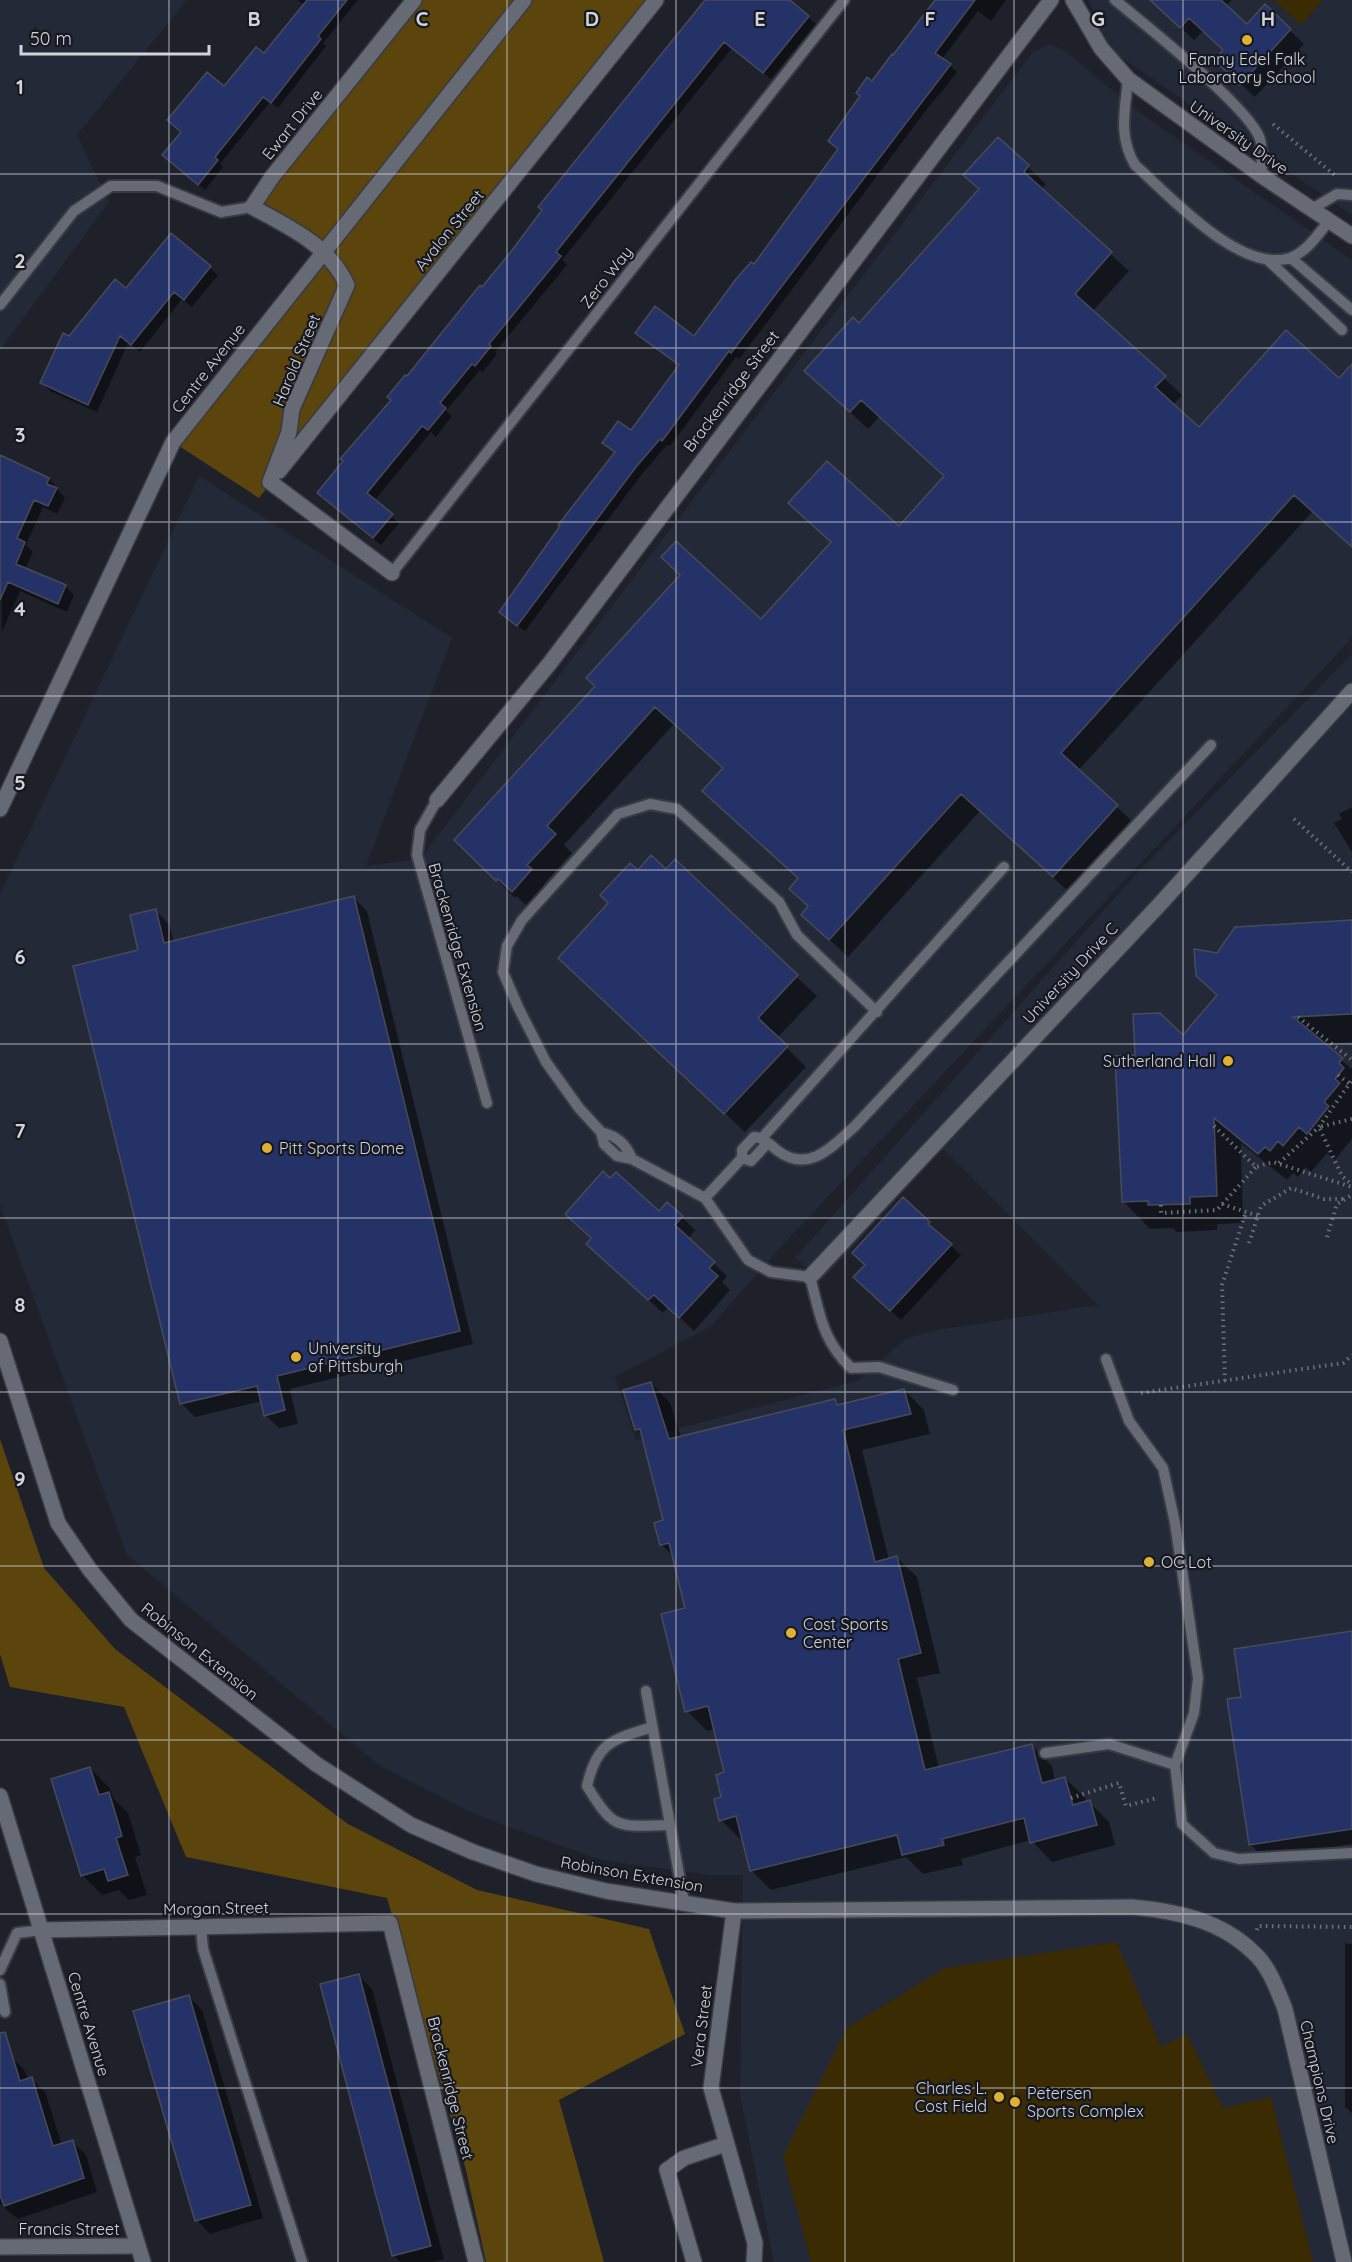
<svg xmlns="http://www.w3.org/2000/svg" width="1352" height="2262" font-family="Quicksand,sans-serif">
<style>
.built{fill:#242937}
.green{fill:#3a2b02}
.forest{fill:#5b450c}
.shadow{fill:#0007}
.building{fill:#253268;stroke:#474b56;stroke-width:1.5}
.lines{fill:none;stroke-linecap:round;stroke-linejoin:round}
.service-casing{stroke:#383b43;stroke-width:14}
.minor-casing{stroke:#383b43;stroke-width:18}
.tertiary-casing{stroke:#383b43;stroke-width:18}
.secondary-casing{stroke:#383b43;stroke-width:18}
.path{stroke:#6f727a;stroke-width:4;stroke-dasharray:1.5 4.5;stroke-linecap:butt}
.service{stroke:#666a75;stroke-width:10}
.minor{stroke:#666a75;stroke-width:15}
.tertiary{stroke:#666a75;stroke-width:15}
.secondary{stroke:#666a75;stroke-width:15}
.grid{fill:none;stroke:#d1d4da;stroke-width:1.5;stroke-opacity:0.55}
.poi-dot{fill:#e0b034;stroke:#151821;stroke-width:2}
.labels{text-anchor:middle;stroke-width:4.5;stroke-linejoin:round;paint-order:stroke}
.poi-label{font-size:16px;fill:#d1d4da;stroke:#151821;text-anchor:start}
.street-label{font-size:16px;fill:#d1d4da;stroke:#151821}
.grid-label{font-size:20px;text-anchor:middle;font-weight:bold;fill:#d1d4da;stroke:#151821;stroke-width:4.5;stroke-linejoin:round;paint-order:stroke}
</style>
<rect width="100%" height="100%" fill="#1e212a"/>
<path class="built" d="M0 0H187L77 135 109 202 0 350Z
M1088 0H1352V215L1110 50Z
M1049 44 1064 50 1136 110 1352 260V638L778 1250 711 1326 615 1377 636 1440 859 1380 907 1338 937 1330 1098 1305 943 1149 821 1281 795 1258 1135 875 1352 654V2262H774L740 2095 743 1875H709L601 1860 479 1816 380 1766 127 1555 0 1205V894L199 476 452 638 366 866 420 859 1032 53Z"/>
<path class="green" d="M1274 0H1323L1301 25Z
M1117 1942 1161 2047 1187 2034 1223 2108 1271 2097 1313 2262H811L783 2156 847 2028 945 1968Z"/>
<path class="forest" d="M414 0H656L259 498 173 442 323 251 252 207Z
M0 1439 44 1568 115 1649 222 1730 348 1824 477 1890 649 1929 685 2034 559 2100 604 2262H486L466 2170 387 1898 186 1857 124 1707 10 1687 0 1654Z"/>
<path class="shadow" d="M298 0H358L323 43 326 46 278 108 270 102 220 164 223 167 205 190 170 161 225 88 264 55 305 6Z
M716 0H788L816 24 771 79 732 48 562 260 567 265 495 352 497 354 483 372 480 370 446 411 452 416 436 437 431 432 374 501 399 523 381 545 327 500 408 379Z
M953 0H1006L991 21 978 11 942 59 957 72 943 90 930 105 778 308 739 359 736 357 670 446 667 445 642 474 525 631 508 619 616 453 604 443 631 432 680 366 643 339 695 338 754 266 840 150 872 83Z
M1159 0H1232L1226 6 1247 26 1265 7 1304 44 1255 97 1230 74 1225 51 1203 31 1194 40 1169 17Z
M998 139 1046 184 1041 190 1129 271 1092 312 1182 395 1173 405 1199 429 1339 380 1352 366V547L1313 511 1078 771 1135 824 1071 894 980 811 848 957 803 915 809 907 800 879 724 769 674 724 564 845 572 853 544 884 549 888 530 909 516 896 515 898 457 840 761 621 899 529 946 477 879 417 868 429 806 371 859 325 981 190Z
M171 235 218 275 192 307 182 299 140 352 128 343 97 412 50 391 42 383 69 338 126 290Z
M0 457 49 479 65 498 57 514 43 507 26 545 33 552 25 569 65 586 74 595 67 612 20 591 2 632Z
M1352 807V852L1334 823 1342 819 1339 814Z
M675 862 817 996 777 1038 806 1067 745 1132 580 978Z
M354 898 367 911 473 1344 290 1389 298 1424 279 1428 265 1415 262 1401 195 1417 181 1403 140 951 156 911 169 924 174 942Z
M1352 922V1042L1323 1044 1352 1069V1139L1335 1160 1327 1153 1311 1172 1306 1167 1298 1177 1293 1173 1287 1180 1241 1143 1243 1223 1217 1224V1230L1177 1232 1173 1228 1150 1229 1123 1201 1137 1056 1183 1037 1218 997 1197 975 1218 955Z
M904 1199 961 1255 901 1320 865 1287 867 1265Z
M659 1213 682 1217 695 1230 688 1239 727 1276 722 1282 730 1290 694 1331 668 1307 663 1313 601 1257Z
M651 1383 670 1403 681 1438 835 1401 840 1406 904 1390 924 1410 930 1434 862 1450 889 1560 897 1558 917 1577 940 1673 917 1678 939 1768 1032 1746 1052 1766 1055 1781 1065 1778 1085 1798 1086 1803 1089 1802 1109 1822 1115 1845 1052 1862 1031 1840 961 1859 963 1865 923 1874 906 1857 771 1890 751 1870 744 1839 741 1840 721 1820 726 1774 715 1729 707 1731 687 1711 686 1609 674 1557 661 1544 664 1521 643 1436 637 1429Z
M1352 1632V1844L1264 1858 1250 1844 1242 1698Z
M90 1768 110 1788 113 1798 128 1813 141 1855 135 1857 147 1895 129 1900 119 1890 102 1895 83 1876 53 1780Z
M1345 1943 1352 1944V2113L1345 2107Z
M359 1976 372 1989 444 2259 433 2262H400L394 2255Z
M188 1996 202 2010 263 2218 210 2234 197 2220Z
M12 2057 25 2071 28 2080 32 2079 45 2092 62 2145 72 2141 86 2155 97 2192 18 2219 0 2204V2061Z"/>
<path class="building" d="M307 0H347L318 36 321 39 292 76 271 103 263 97 215 157 218 160 198 185 162 155 181 132 167 120 207 72 224 86 256 47 264 53Z
M705 0H790L809 16 763 73 724 42 556 252 561 256 489 344 491 346 475 366 472 364 440 403 446 408 428 430 422 426 367 493 393 514 373 538 317 493 343 461 340 459 391 400 387 397 405 375 407 376 480 285 482 287 513 249 542 210 538 207Z
M935 0H975L935 53 951 64 731 353 729 351 662 441 660 439 636 467 517 626 499 612 560 526 558 525 615 452 602 443 618 421 631 430 679 365 635 333 655 306 694 336 736 279 751 262 754 264 838 149 828 141 860 96 856 93 867 77 872 81 892 54 893 55Z
M1150 0H1221L1247 24 1265 4 1291 29 1240 85 1214 60 1223 50 1189 18 1180 28Z
M998 137 1029 165 1024 172 1112 252 1075 294 1166 376 1155 387 1199 427 1286 330 1339 378 1352 364V547L1294 495 1061 753 1118 805 1053 877 961 794 829 940 801 915 808 906 789 889 798 878 702 791 723 768 655 707 547 826 556 834 527 865 532 869 512 892 498 879 496 881 454 840 595 686 586 678 680 575 661 557 676 541 761 619 831 542 788 503 827 461 899 526 944 476 861 400 850 412 804 371 853 317 859 323 979 189 963 175Z
M171 233 211 266 184 300 174 292 131 345 120 336 88 405 40 383 63 333 69 336 115 279 126 288Z
M0 455 49 478 47 484 57 488 48 506 34 500 17 538 25 542 16 564 66 585 58 604 8 582 0 600Z
M651 855 666 869 675 859 798 975 758 1018 788 1046 724 1114 558 958 608 903 600 895 630 863 638 870Z
M354 896 460 1331 277 1376 285 1410 264 1416 257 1386 180 1404 73 966 138 950 130 915 156 909 164 943Z
M1352 920V1014L1293 1017 1343 1058 1339 1063 1344 1068 1335 1079 1340 1083 1324 1102 1329 1106 1307 1134 1299 1127 1283 1146 1278 1141 1270 1151 1265 1147 1258 1154 1214 1118 1217 1196 1190 1197V1204L1148 1205V1201L1122 1202 1115 1056 1135 1055 1133 1014 1160 1013 1183 1035 1217 995 1196 976 1194 949 1217 953 1235 927Z
M603 1171 610 1178 616 1172 659 1211 667 1202 683 1216 675 1225 715 1262 709 1268 718 1276 679 1318 654 1295 648 1300 586 1244 591 1238 565 1214Z
M903 1197 930 1222 928 1224 952 1244 890 1311 853 1277 865 1265 852 1253Z
M651 1382 669 1439 835 1399 837 1405 904 1389 911 1414 843 1430 875 1562 897 1556 921 1653 898 1659 925 1770 1032 1744 1042 1783 1065 1777 1073 1805 1090 1800 1097 1825 1030 1843 1024 1818 942 1839 944 1845 902 1855 897 1835 750 1871 736 1816 719 1821 714 1799 721 1797 716 1775 724 1772 708 1706 685 1712 661 1614 685 1608 669 1543 660 1545 654 1523 663 1520 640 1429 635 1430 623 1390Z
M1352 1631V1829L1249 1845 1227 1699 1241 1697 1234 1649Z
M90 1767 99 1795 109 1792 122 1836 116 1838 128 1875 108 1881 104 1869 81 1876 51 1779Z
M359 1974 431 2246 392 2256 320 1984Z
M189 1995 251 2205 195 2221 133 2011Z
M5 2032 20 2081 32 2077 53 2146 73 2140 84 2178 4 2206 0 2195V2033Z"/>
<g class="lines">
<defs>
<path id="service" d="M1115 0C1144 24 1250 108 1260 139 1263 150 1261 165 1262 176
M1128 79C1125 111 1118 136 1135 165 1170 196 1240 274 1290 258 1307 252 1318 234 1329 221
M1312 209 1337 194 1352 195
M1291 258 1352 310
M1269 261 1342 330
M0 305 74 211 111 186H157L221 212 252 207
M392 573 844 0
M437 800 420 830 417 855 487 1103
M877 1012 797 935 779 902 677 809 650 804 618 814 522 920 507 946 503 972 518 1007 546 1062 579 1108 601 1132 604 1144 617 1156 632 1159 705 1198 748 1260 771 1272 810 1277C820 1314 822 1340 851 1368L879 1367 953 1390
M601 1132C617 1136 626 1144 632 1159
M763 1137 1004 867
M742 1158 751 1161 765 1146 763 1137
M705 1198 742 1158V1150L754 1137C765 1138 769 1144 778 1151 809 1174 833 1146 855 1126L1211 745
M1106 1359 1129 1421 1163 1468 1175 1523 1198 1678 1194 1713 1175 1765 1182 1824 1214 1853 1239 1859 1352 1853
M646 1691 684 1902
M652 1727C612 1740 597 1742 587 1786 615 1832 618 1826 670 1825
M1045 1753 1109 1744 1175 1765
M201 1927 203 1949 302 2262
M0 1970 17 1933 42 1930
M0 1984 5 2012"/>
<path id="minor" d="M279 471 656 0
M392 573 270 482 289 432 292 409 347 285C329 245 289 227 252 207L272 177 414 0
M437 800 550 663 1051 0
M810 1277 1161 903 1352 691
M734 1911 711 2088 755 2243 754 2262
M42 1930 390 1923 476 2262
M0 2247 138 2246
M694 2262 667 2170 684 2158 726 2144"/>
<path id="tertiary" d="M1073 0 1101 48 1128 79 1262 176 1352 236
M0 1341 58 1523 90 1570 131 1620 316 1764 411 1825 473 1852 536 1874 606 1891 734 1911 1132 1907C1176 1911 1220 1920 1253 1952 1269 1966 1277 1989 1285 2009L1344 2262"/>
<path id="secondary" d="M0 809 173 442 524 0
M0 1796 143 2262"/>
</defs>
<use href="#service" class="service-casing"/>
<use href="#minor" class="minor-casing"/>
<use href="#tertiary" class="tertiary-casing"/>
<use href="#secondary" class="secondary-casing"/>
<path class="path" d="M1273 124 1337 177
M1294 819 1352 872
M1298 1017 1352 1060
M1338 1075 1352 1086
M1352 1119 1319 1127 1342 1176 1352 1185
M1214 1126 1256 1167 1273 1162 1352 1187
M1279 1163 1319 1127 1352 1080
M1222 1204 1258 1216
M1161 1205V1213L1217 1210 1256 1167
M1327 1237 1337 1204 1352 1195
M1249 1243 1261 1206 1291 1188 1324 1199H1346
M1225 1381 1222 1285 1246 1212
M1141 1393 1343 1363 1352 1355
M1071 1798 1119 1783 1126 1806 1157 1798
M1257 1930 1258 1926 1352 1927"/>
<use href="#service" class="service"/>
<use href="#minor" class="minor"/>
<use href="#tertiary" class="tertiary"/>
<use href="#secondary" class="secondary"/>
</g>
<path class="grid" d="M169 0V2262M338 0V2262M507 0V2262M676 0V2262M845 0V2262M1014 0V2262M1183 0V2262M0 174H1352M0 348H1352M0 522H1352M0 696H1352M0 870H1352M0 1044H1352M0 1218H1352M0 1392H1352M0 1566H1352M0 1740H1352M0 1914H1352M0 2088H1352"/>
<g class="poi-dot">
<circle cx="1247" cy="40" r="6"/>
<circle cx="1228" cy="1061" r="6"/>
<circle cx="267" cy="1148" r="6"/>
<circle cx="296" cy="1357" r="6"/>
<circle cx="1149" cy="1562" r="6"/>
<circle cx="791" cy="1633" r="6"/>
<circle cx="999" cy="2097" r="6"/>
<circle cx="1015" cy="2102" r="6"/>
</g>
<g class="labels">
<g class="poi-label">
<text x="1247" y="65" text-anchor="middle">Fanny Edel Falk<tspan x="1247" dy="18">Laboratory School</tspan></text>
<text x="1216" y="1067" text-anchor="end">Sutherland Hall</text>
<text x="279" y="1154">Pitt Sports Dome</text>
<text x="308" y="1354">University<tspan x="308" dy="18">of Pittsburgh</tspan></text>
<text x="1161" y="1568">OC Lot</text>
<text x="803" y="1630">Cost Sports<tspan x="803" dy="18">Center</tspan></text>
<text x="987" y="2094" text-anchor="end">Charles L.<tspan x="987" dy="18">Cost Field</tspan></text>
<text x="1027" y="2099">Petersen<tspan x="1027" dy="18">Sports Complex</tspan></text>
</g>
<g class="street-label">
<text transform="translate(292 124) rotate(-51)" y="6">Ewart Drive</text>
<text transform="translate(1239 137) rotate(35)" y="6">University Drive</text>
<text transform="translate(449 230) rotate(-51)" y="6">Avalon Street</text>
<text transform="translate(606 277) rotate(-52)" y="6">Zero Way</text>
<text transform="translate(296 360) rotate(-67)" y="6">Harold Street</text>
<text transform="translate(208 368) rotate(-52)" y="6">Centre Avenue</text>
<text transform="translate(731 391) rotate(-53)" y="6">Brackenridge Street</text>
<text transform="translate(458 947) rotate(74)" y="6">Brackenridge Extension</text>
<text transform="translate(1070 973) rotate(-47)" y="6">University Drive C</text>
<text transform="translate(200 1651) rotate(39)" y="6">Robinson Extension</text>
<text transform="translate(632 1874) rotate(10)" y="6">Robinson Extension</text>
<text transform="translate(216 1908) rotate(-1)" y="6">Morgan Street</text>
<text transform="translate(89 2024) rotate(73)" y="6">Centre Avenue</text>
<text transform="translate(701 2026) rotate(-83)" y="6">Vera Street</text>
<text transform="translate(1320 2082) rotate(77)" y="6">Champions Drive</text>
<text transform="translate(451 2088) rotate(76)" y="6">Brackenridge Street</text>
<text x="69" y="2235">Francis Street</text>
</g>
</g>
<g class="grid-label">
<text x="254" y="26">B</text>
<text x="422" y="26">C</text>
<text x="592" y="26">D</text>
<text x="760" y="26">E</text>
<text x="930" y="26">F</text>
<text x="1098" y="26">G</text>
<text x="1268" y="26">H</text>
<text x="20" y="94">1</text>
<text x="20" y="268">2</text>
<text x="20" y="442">3</text>
<text x="20" y="616">4</text>
<text x="20" y="790">5</text>
<text x="20" y="964">6</text>
<text x="20" y="1138">7</text>
<text x="20" y="1312">8</text>
<text x="20" y="1486">9</text>
</g>
<path d="M21 45v9h188v-9" fill="none" stroke="#d1d4da" stroke-width="3"/>
<text x="30" y="45" font-size="18" fill="#d1d4da" stroke="#151821" stroke-width="4.5" paint-order="stroke">50 m</text>
</svg>
